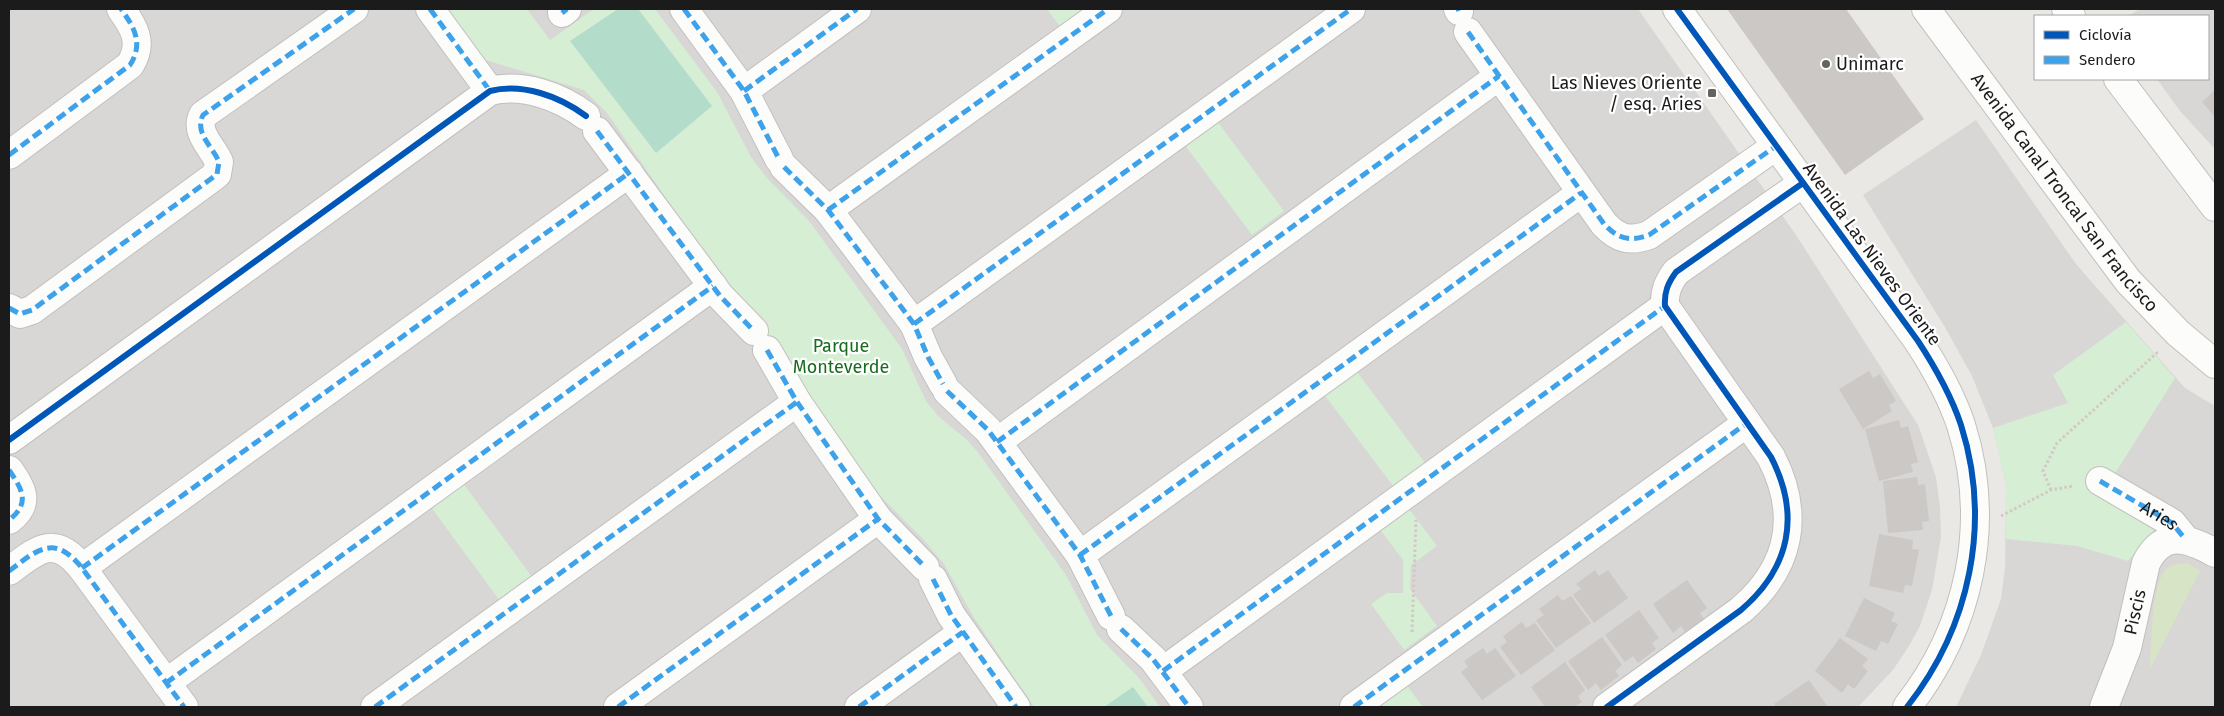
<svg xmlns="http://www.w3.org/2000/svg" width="2224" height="716" viewBox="0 0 2224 716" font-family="'Fira Sans',sans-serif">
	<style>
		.residential { fill: #d9d7d5 }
		.grass { fill: #d7e4c6 }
		.park { fill: #d5eed4 }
		.pitch { fill: #b4dccb }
		.building { fill: #cbc8c5 }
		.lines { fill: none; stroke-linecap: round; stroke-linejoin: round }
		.minor-casing { stroke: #c1c0be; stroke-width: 30 }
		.path { stroke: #d3c8c6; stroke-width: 3; stroke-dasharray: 2.5 2.5; stroke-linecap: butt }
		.minor { stroke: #fcfcfb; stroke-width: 28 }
		.quiet { stroke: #3da2ea; stroke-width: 5; stroke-dasharray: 10 5; stroke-linecap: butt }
		.cycleway-casing { stroke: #fff; stroke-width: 9 }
		.cycleway { stroke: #0057b8; stroke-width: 6 }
		.poi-dot { fill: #636361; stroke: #fff; stroke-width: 2 }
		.labels { text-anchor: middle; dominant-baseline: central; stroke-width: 4.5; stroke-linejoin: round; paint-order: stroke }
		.poi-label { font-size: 18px; fill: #1b1b1b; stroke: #fff; text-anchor: start }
		.street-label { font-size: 18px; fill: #1b1b1b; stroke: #fff }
		.park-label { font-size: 18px; fill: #176c1e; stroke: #fff }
	</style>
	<rect width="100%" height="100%" fill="#eae8e4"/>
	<g class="residential">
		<polygon points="9,9 1638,9 1796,235 1918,425 1936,477 1940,507 1941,537 1932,590 1920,626 1909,646 1893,670 1858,707 9,707"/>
		<polygon points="2140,9 2215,9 2215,149 2180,111 2157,79 2208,79 2208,16 2128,16"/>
		<polygon points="1976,120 2076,264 2185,388 2215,406 2215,707 1956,707 1981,655 2001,599 2005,567 2006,485 1993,428 1972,376 1946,329 1863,195"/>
	</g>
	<path class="grass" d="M2188,563L2200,571L2150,669C2152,648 2150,578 2169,567C2173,564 2183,564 2188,563Z"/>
	<g class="park">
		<polygon points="442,9 527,9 550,40 594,9 655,9 717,92 751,157 766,177 809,221 902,349 926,401 939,417 966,439 977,451 1066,575 1097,635 1139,678 1160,707 1034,707 973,616 944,564 923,539 877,493 797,387 607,113 584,90 479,58"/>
		<polygon points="1047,9 1086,9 1061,28"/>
		<polygon points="1214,117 1284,211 1252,235 1182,141"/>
		<polygon points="2126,322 2175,378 2111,480 2167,514 2128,561 2077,546 2006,539 2006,485 1993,428 2068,403 2053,375"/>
		<polygon points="1355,369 1425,463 1393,486 1323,393"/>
		<polygon points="463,483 532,577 500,601 431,507"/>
		<polygon points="1409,509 1437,546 1411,565 1410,589 1437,626 1404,650 1371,604 1387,593 1403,593 1403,560 1381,531"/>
		<polygon points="1402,679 1423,707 1370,707"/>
	</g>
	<g class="pitch">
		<polygon points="618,9 638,9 712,106 656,153 570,41"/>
		<polygon points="1133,687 1148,707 1104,707"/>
	</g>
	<g class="building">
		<polygon points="1727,9 1846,9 1924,119 1845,175"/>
		<polygon points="2215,90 2215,117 2202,102"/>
		<polygon points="1869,371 1873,378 1880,374 1896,401 1889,405 1892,411 1863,429 1839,389"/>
		<polygon points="1899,420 1901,428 1908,426 1918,462 1911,464 1913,472 1879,481 1865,429"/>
		<polygon points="1917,477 1918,485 1925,484 1929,521 1922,522 1923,530 1888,533 1883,481"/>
		<polygon points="1879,534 1913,540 1912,549 1919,550 1912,586 1905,585 1903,593 1869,586"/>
		<polygon points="1595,570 1599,576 1608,570 1628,598 1594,623 1573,595 1581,589 1576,584"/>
		<polygon points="1687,580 1707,608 1700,613 1704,619 1686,633 1681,626 1673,633 1653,604"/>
		<polygon points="1558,595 1562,601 1571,596 1591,623 1556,648 1536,620 1544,615 1539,609"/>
		<polygon points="1864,598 1895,613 1891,621 1898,624 1888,644 1881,641 1876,651 1845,636"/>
		<polygon points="1639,610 1659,638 1652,643 1656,649 1638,663 1633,656 1625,662 1605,635"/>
		<polygon points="1522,622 1526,628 1535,623 1555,650 1521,675 1500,647 1507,642 1503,636"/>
		<polygon points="1602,637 1622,665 1615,671 1619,676 1601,690 1596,683 1588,690 1568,661"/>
		<polygon points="1840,638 1868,659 1862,666 1868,671 1854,689 1848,684 1842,693 1815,671"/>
		<polygon points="1483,648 1487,654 1495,648 1516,676 1482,700 1461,672 1468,667 1464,661"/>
		<polygon points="1565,662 1585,690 1578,696 1582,702 1574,707 1545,707 1531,687"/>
		<polygon points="1809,680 1828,707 1776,707 1774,704"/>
	</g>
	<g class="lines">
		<g class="minor-casing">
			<g id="minor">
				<polyline points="430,9 490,91"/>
				<polyline points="684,9 744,91 779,159"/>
				<polyline points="1458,9 1459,11"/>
				<path d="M1677,9L1918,341C1935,367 1951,395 1961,425C1992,523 1970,627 1907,707"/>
				<path id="s1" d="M1926,9L2128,281L2178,333L2215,364"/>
				<polyline points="2066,9 2071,16"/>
				<polyline points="562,13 567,9"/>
				<path d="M1468,32L1604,224C1618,239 1630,242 1649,235L1776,146"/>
				<polyline points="2118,79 2215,207"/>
				<polyline points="744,91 857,9"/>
				<polyline points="597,131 720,296 754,331"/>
				<path d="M9,155L130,65C144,43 134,27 121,9"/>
				<polyline points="784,167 828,210 914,324 928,357 943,384"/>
				<polyline points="828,210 1108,9"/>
				<path d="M9,308L20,314L32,310L212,178L217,174L219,162C213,147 194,133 203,115L354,9"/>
				<polyline points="914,324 1351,9"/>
				<polyline points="767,350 797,402 878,519 925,567"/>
				<polyline points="947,391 988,430 1080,555 1111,616"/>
				<path d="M9,440L490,91C523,83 559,96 586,116"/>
				<polyline points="997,442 1499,76"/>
				<path d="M9,470C22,489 31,503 9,520"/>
				<polyline points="2100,481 2172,523 2185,539"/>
				<polyline points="1080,555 1581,193"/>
				<polyline points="82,568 629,173"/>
				<path d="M9,571C37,550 54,533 82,568L184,707"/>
				<polyline points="933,579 951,615 1016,707"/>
				<polyline points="1121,629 1153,659 1189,707"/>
				<polyline points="1163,671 1665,306"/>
				<polyline points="166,683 713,286"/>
				<polyline points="375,707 797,402"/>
				<polyline points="618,707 878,519"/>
				<polyline points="859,707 963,632"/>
				<polyline points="1354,707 1747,423"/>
				<path d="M1607,707L1741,610C1790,568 1801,515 1771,457L1665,306C1664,292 1668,283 1676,272L1803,183"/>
				<path id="s2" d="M2104,707L2127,648L2146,563C2163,529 2188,538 2215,553"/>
			</g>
		</g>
		<g class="path">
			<polyline points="2051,490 2043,471 2057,443 2159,351"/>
			<polyline points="2001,516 2051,490 2073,486"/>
			<polyline points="1412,632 1416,520"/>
		</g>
		<use href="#minor" class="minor"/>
		<g class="quiet">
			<polyline points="430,9 490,91"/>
			<polyline points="684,9 744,91 779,159"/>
			<polyline points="1458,9 1459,11"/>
			<polyline points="562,13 567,9"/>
			<path d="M1468,32L1604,224C1618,239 1630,242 1649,235L1776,146"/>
			<polyline points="744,91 857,9"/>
			<polyline points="597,131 720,296 754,331"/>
			<path d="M9,155L130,65C144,43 134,27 121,9"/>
			<polyline points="784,167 828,210 914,324 928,357 943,384"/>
			<polyline points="828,210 1108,9"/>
			<path d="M9,308L20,314L32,310L212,178L217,174L219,162C213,147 194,133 203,115L354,9"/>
			<polyline points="914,324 1351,9"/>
			<polyline points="767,350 797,402 878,519 925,567"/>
			<polyline points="947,391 988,430 1080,555 1111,616"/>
			<polyline points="997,442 1499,76"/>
			<path d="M9,470C22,489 31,503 9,520"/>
			<path id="s3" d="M2100,481L2172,523L2185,539"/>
			<polyline points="1080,555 1581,193"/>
			<polyline points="82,568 629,173"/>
			<path d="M9,571C37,550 54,533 82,568L184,707"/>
			<polyline points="933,579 951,615 1016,707"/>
			<polyline points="1121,629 1153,659 1189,707"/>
			<polyline points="1163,671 1665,306"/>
			<polyline points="166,683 713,286"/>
			<polyline points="375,707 797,402"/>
			<polyline points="618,707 878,519"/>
			<polyline points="859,707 963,632"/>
			<polyline points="1354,707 1747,423"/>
		</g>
		<g class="cycleway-casing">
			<g id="cycleway">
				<path d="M1677,9L1918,341C1935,367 1951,395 1961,425C1992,523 1970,627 1907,707"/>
				<path d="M9,440L490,91C523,83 559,96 586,116"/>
				<path d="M1607,707L1741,610C1790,568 1801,515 1771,457L1665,306C1664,292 1668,283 1676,272L1803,183"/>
			</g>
		</g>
		<use href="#cycleway" class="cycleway"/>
	</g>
	<g class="poi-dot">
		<circle cx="1826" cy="64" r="5"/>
		<rect x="1707" y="88" width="10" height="10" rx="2.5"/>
	</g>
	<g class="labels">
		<g class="poi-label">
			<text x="1836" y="64">Unimarc</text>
			<text x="1702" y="83" text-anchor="end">Las Nieves Oriente<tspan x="1702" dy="21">/ esq. Aries</tspan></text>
		</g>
		<g class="street-label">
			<text stroke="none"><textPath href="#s1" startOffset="230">Avenida Canal Troncal San Francisco</textPath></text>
			<text transform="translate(1872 254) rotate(54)">Avenida Las Nieves Oriente</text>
			<text stroke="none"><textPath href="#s3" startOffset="69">Aries</textPath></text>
			<text stroke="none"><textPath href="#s2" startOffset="100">Piscis</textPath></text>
		</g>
		<g class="park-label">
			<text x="841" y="346">Parque<tspan x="841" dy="21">Monteverde</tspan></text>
		</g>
	</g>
	<rect width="2224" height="716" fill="none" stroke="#1b1b1b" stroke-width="20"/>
	<rect x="2034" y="15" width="175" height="65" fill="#ffffff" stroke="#a4a4a4"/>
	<rect x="2044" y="31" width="25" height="8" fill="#0057b8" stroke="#a4a4a4"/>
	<text x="2079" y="40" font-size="15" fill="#1b1b1b">Ciclovía</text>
	<rect x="2044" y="56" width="25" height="8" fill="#3da2ea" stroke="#a4a4a4"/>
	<text x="2079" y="65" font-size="15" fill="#1b1b1b">Sendero</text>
</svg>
